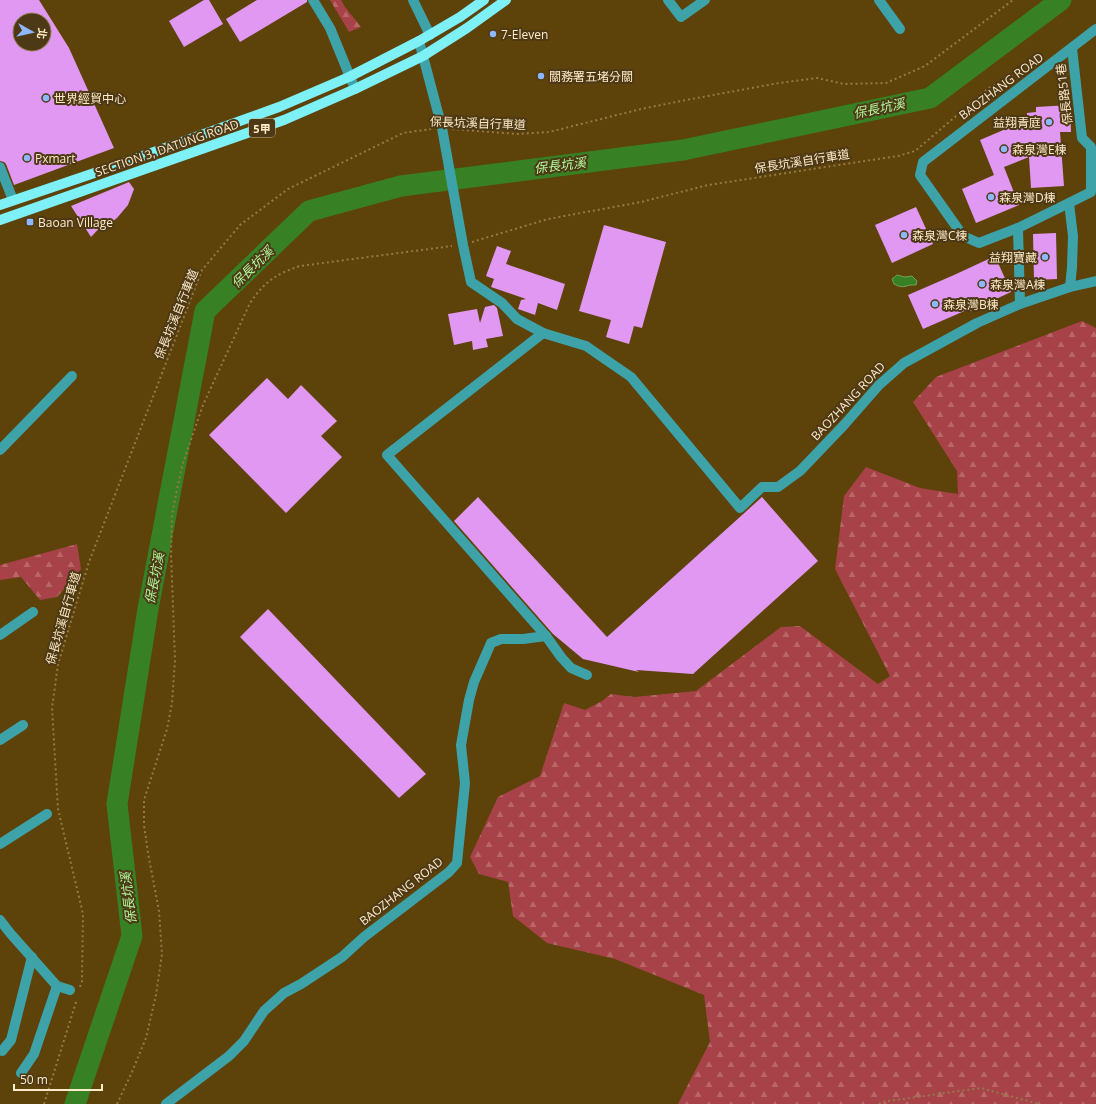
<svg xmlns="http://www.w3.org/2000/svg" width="1096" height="1104" viewBox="0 0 1096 1104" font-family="'Open Sans','Noto Sans TC',sans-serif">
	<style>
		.forest { fill: url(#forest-firs) }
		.water { fill: #388024; stroke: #74a056 }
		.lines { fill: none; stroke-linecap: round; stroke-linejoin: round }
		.river { stroke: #388024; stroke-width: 21 }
		.building { fill: #e198f2; fill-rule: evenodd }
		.path { stroke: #937a49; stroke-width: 2; stroke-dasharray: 2 3; stroke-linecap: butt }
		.minor { stroke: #3da3a8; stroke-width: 10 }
		.major { stroke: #7ef1f7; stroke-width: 10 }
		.poi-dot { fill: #8eb8fd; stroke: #4d3915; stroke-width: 1.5 }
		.labels { text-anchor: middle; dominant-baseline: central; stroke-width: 4; stroke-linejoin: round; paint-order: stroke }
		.shield { fill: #4d3915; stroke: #cab593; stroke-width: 1 }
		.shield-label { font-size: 11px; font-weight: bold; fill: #ffeac9 }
		.poi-label { font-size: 12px; fill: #ffeac9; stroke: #4d3915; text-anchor: start }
		.street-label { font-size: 12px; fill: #ffeac9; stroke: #4d3915 }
		.water-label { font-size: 13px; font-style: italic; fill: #b1fb9f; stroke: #4d3915 }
	</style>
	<defs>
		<pattern id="forest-firs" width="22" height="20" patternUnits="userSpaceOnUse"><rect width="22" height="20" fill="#a64248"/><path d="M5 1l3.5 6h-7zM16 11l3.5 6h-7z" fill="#b86769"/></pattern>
	</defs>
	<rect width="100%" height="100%" fill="#5d4209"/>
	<g class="forest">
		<polygon points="330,0 341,0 345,7 361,27 349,32"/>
		<polygon points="1082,321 1096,328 1096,1104 678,1104 710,1042 704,995 615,959 547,943 513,916 508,882 479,874 470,857 498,797 540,776 564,703 585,710 602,701 611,694 634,697 696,691 781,627 800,626 878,684 890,676 835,569 844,496 866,467 920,488 958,494 957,471 913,402 936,377"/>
		<polygon points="77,544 81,569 57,597 40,600 21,577 0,580 0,565"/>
	</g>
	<path class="water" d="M897,275L905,277L912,276L917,281L916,285C906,284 904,290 894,284L892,279Z"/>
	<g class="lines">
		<polyline class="river" points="75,1104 132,936 117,804 148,609 205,311 309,211 401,186 683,150 930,98 1061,0"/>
	</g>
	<g class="building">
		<path d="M0,0H39L69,48L114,148L14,185L6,164L4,162L0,161ZM20,20H44V44H20Z"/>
		<polygon points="204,0 209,0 223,24 184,47 169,21"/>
		<polygon points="257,0 307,0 307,2 240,42 226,19"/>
		<polygon points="1070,105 1071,132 1060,132 1064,186 1031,188 1029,157 1004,167 1019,205 976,223 962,189 994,175 980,140 1027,120 1027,113 1036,112 1036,107"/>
		<polygon points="129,182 134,189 128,205 117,218 108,225 106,221 91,237 71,206"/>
		<polygon points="916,207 933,244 892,263 875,225"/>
		<polygon points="604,225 666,242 642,328 634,326 629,344 606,337 611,320 579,311"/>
		<polygon points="1056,233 1057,279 1034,280 1033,234"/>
		<polygon points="497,246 511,251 506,264 565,284 557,310 538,303 535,315 518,309 521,300 526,299 491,287 494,279 486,276"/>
		<polygon points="995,256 1011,292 970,311 969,309 923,329 908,295 954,275"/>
		<polygon points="494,305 497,308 503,336 486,339 488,347 473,350 472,341 454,345 448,314 477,309 480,323 485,307"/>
		<polygon points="267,378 288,399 301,385 337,421 321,436 342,457 286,513 209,435"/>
		<polygon points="478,497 607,637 762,497 818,561 693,674 636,670 639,672 583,659 553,634 454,521"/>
		<polygon points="268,609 426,774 399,798 240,637"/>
	</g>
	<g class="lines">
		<g class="path">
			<polyline points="452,129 517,134 549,132 641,109 686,100 779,83 817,78 844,84 886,83 925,66 1013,0"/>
			<polyline points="472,242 548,219 641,202 708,185 898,156 915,151 989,88 1019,73"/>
			<polyline points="80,987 82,981 83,914 58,809 52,708 58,664 89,562 202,270 240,225 288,189 403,133 431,129"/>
			<polyline points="44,1104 77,999"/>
			<path d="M117,1104L132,1072L146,1038L156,995L162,954L159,911L148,853L144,825V800L167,729L172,703L175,660L171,554L172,515L177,489L183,463L203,405L250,303C265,281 276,274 300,266L452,246"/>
			<polyline points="879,1104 881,1102 981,1088 1039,1104"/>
		</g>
		<g class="minor">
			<polyline points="313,0 330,28 355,89"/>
			<polyline points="413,0 430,35"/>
			<polyline points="668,0 681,17 705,0"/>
			<polyline points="879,0 900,29"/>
			<polyline points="419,41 442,128 463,245 471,282 502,303 517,319 543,333 586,346 631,377 740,508 762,487 778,487 800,471 844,425 879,385 904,363 977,323 1020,304 1070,287 1096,281"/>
			<polyline points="0,167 13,200"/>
			<polyline points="1018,228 1069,203"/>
			<polyline points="1070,287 1072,267 1073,236 1069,203 1091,192 1091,147 1082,138 1072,48"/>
			<polyline points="1020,304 1018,228 979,243 963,236 920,175 923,162 1096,29"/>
			<polyline points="543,333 387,455 546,636 561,657 571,668 587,675"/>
			<polyline points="0,450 72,376"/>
			<polyline points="0,635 33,612"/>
			<polyline points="0,740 23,725"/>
			<polyline points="0,844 47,814"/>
			<polyline points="0,920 10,933 57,986 70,990"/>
			<polyline points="2,1051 11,1040 32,957"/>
			<polyline points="21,1073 34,1054 57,986"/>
			<polyline points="166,1104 229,1056 244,1041 264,1011 284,993 301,984 342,957 364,937 449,872 457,863 465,783 461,745 469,700 474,682 491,643 501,639 523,639 546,636"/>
		</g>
		<g class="major">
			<polyline points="0,205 115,166 279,107 349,77 419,41 460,17 484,0"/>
			<polyline points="0,220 284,120 355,89 423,56 467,28 506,0"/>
		</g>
	</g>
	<g class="poi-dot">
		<circle cx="493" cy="34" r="4"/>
		<circle cx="541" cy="76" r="4"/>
		<circle cx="46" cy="98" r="4"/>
		<circle cx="1049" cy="122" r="4"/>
		<circle cx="1004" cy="149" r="4"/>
		<circle cx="27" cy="158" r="4"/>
		<circle cx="991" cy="197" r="4"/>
		<rect x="26" y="218" width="8" height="8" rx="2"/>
		<circle cx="904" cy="235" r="4"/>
		<circle cx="1045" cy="257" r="4"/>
		<circle cx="982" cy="284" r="4"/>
		<circle cx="935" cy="304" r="4"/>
	</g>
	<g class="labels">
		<rect class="shield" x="249" y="119" width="26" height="18" rx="3"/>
		<g class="shield-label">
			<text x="262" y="128">5甲</text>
		</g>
		<g class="poi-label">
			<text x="501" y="34">7-Eleven</text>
			<text x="549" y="76">關務署五堵分關</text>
			<text x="54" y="98">世界經貿中心</text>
			<text x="1041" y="122" text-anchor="end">益翔青庭</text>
			<text x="1012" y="149">森泉灣E棟</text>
			<text x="35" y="158">Pxmart</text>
			<text x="999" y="197">森泉灣D棟</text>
			<text x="38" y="222">Baoan Village</text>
			<text x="912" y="235">森泉灣C棟</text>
			<text x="1037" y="257" text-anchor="end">益翔寶藏</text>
			<text x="990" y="284">森泉灣A棟</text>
			<text x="943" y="304">森泉灣B棟</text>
		</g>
		<g class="street-label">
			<text transform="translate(1001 86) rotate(-37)">BAOZHANG ROAD</text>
			<text transform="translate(1064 94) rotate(-97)">保長路51巷</text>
			<text transform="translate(478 123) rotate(2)">保長坑溪自行車道</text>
			<text transform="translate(167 148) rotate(-19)">SECTION 3, DATUNG ROAD</text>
			<text transform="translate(802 161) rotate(-9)">保長坑溪自行車道</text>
			<text transform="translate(176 314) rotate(-68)">保長坑溪自行車道</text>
			<text transform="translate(848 401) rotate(-47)">BAOZHANG ROAD</text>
			<text transform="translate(63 618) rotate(-74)">保長坑溪自行車道</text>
			<text transform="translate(401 891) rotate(-38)">BAOZHANG ROAD</text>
		</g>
		<g class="water-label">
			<text transform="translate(879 108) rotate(-12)">保長坑溪</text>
			<text transform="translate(560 165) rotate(-7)">保長坑溪</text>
			<text transform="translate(252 267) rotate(-44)">保長坑溪</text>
			<text transform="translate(154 578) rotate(-79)">保長坑溪</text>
			<text transform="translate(128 898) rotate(-97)">保長坑溪</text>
		</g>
	</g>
	<g transform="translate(32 32) rotate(98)"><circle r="19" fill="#4d3915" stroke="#94805d"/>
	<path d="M0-3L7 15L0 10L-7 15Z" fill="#8eb8fd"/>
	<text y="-6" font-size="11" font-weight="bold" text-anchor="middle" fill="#ffeac9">北</text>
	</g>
	<path d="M14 1084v6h88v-6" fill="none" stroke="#ffeac9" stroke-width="2"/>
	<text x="20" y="1084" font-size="12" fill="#ffeac9" stroke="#4d3915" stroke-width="3" paint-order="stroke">50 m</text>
</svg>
